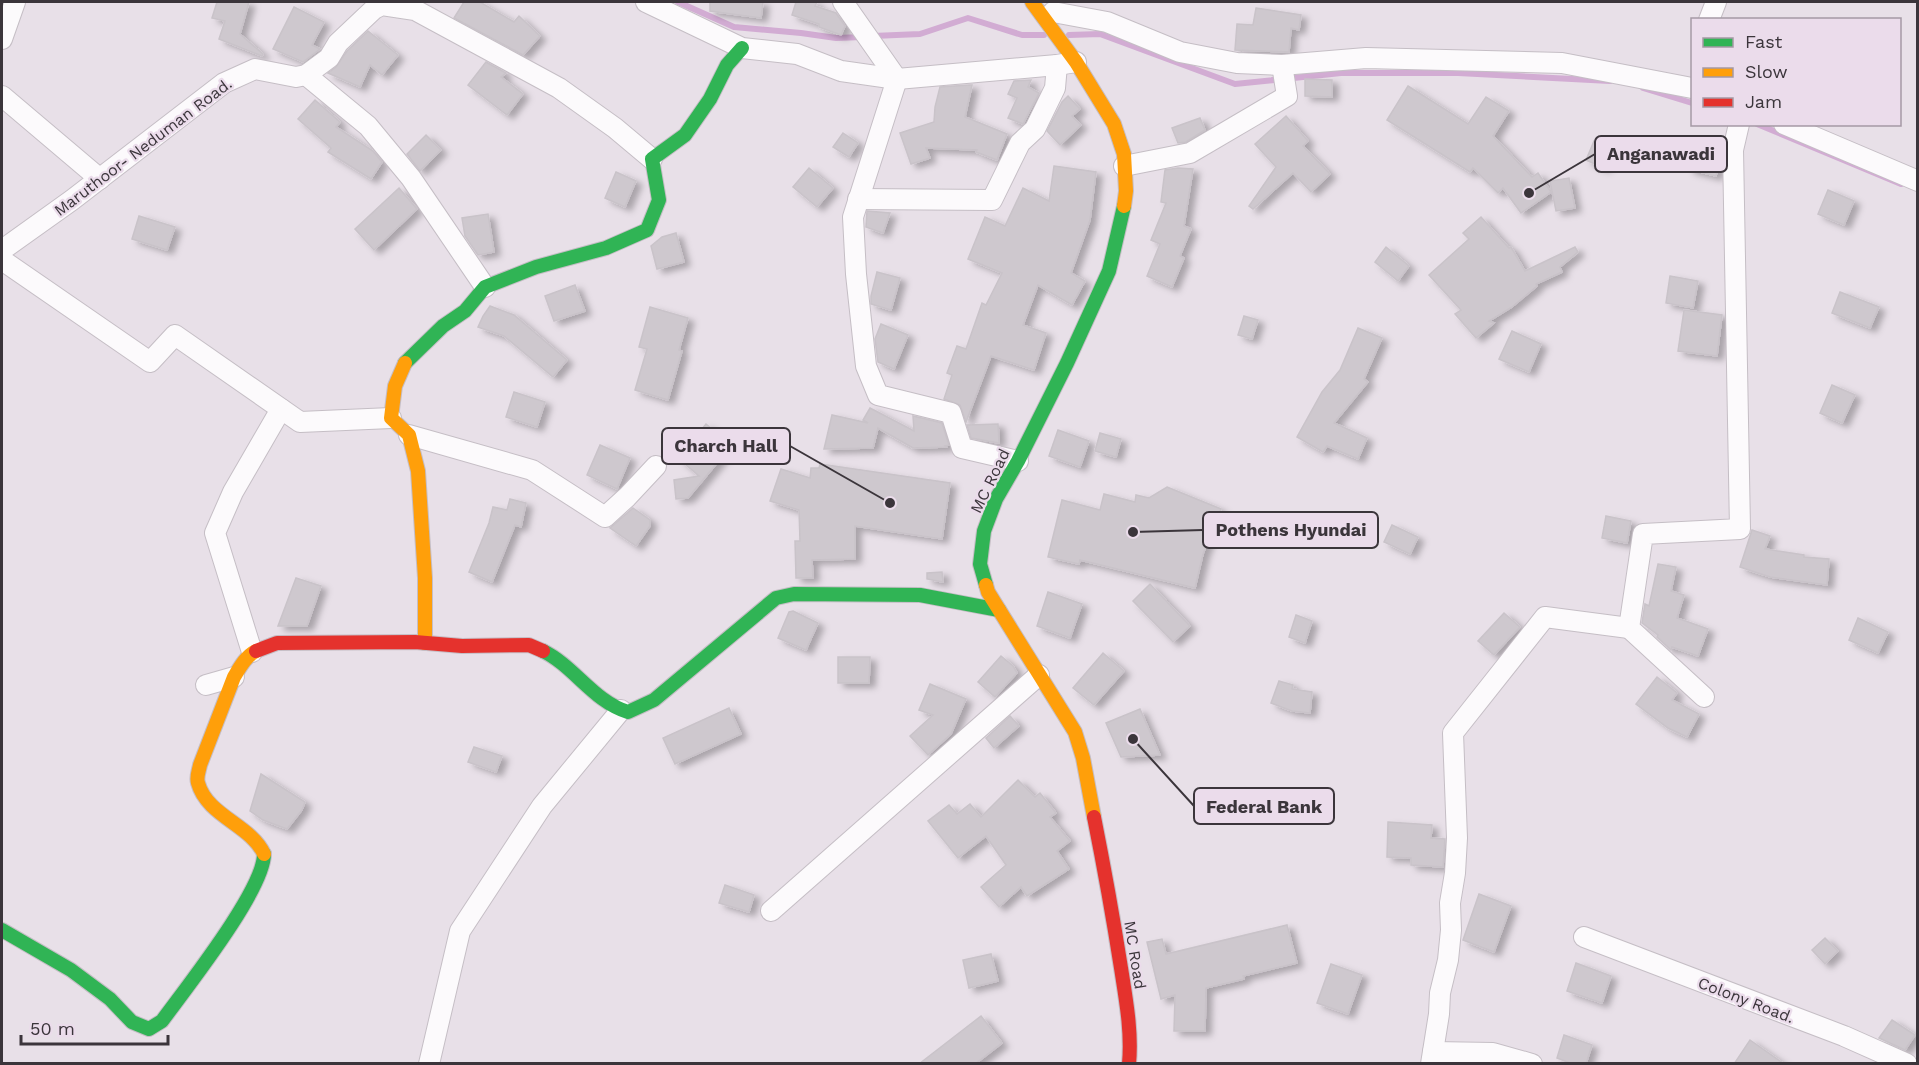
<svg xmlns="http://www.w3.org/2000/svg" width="1919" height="1065" viewBox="0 0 1919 1065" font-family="'Work Sans',sans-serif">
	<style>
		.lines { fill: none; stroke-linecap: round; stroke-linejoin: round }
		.stream { stroke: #d2acd3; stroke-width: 6 }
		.building { fill: #cec8ce; stroke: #c9c3c9; stroke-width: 1.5; filter: url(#shadow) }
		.street-casing { stroke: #c5bec5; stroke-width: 22 }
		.fast-casing { stroke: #c5bec5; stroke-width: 16 }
		.slow-casing { stroke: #c5bec5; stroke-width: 16 }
		.jam-casing { stroke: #c5bec5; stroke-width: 16 }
		.street { stroke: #fcfafc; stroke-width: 20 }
		.fast { stroke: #30b455; stroke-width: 14 }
		.slow { stroke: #ff9f0a; stroke-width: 14 }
		.jam { stroke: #e5322d; stroke-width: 14 }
		.labels { text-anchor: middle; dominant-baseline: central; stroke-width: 4.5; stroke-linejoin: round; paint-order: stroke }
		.street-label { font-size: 16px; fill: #3b353b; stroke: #ebdceb }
		.leader { fill: none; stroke: #3b353b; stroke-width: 2 }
		.callout-dot { fill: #3b353b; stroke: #ebdceb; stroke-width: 2 }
		.callout { fill: #ebdceb; stroke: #3b353b; stroke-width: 2 }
		.callout-label { font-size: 18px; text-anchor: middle; font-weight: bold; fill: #3b353b }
	</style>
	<defs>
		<filter id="shadow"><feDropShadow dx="6" dy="4" stdDeviation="3" flood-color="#0004"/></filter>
	</defs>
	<rect width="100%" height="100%" fill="#e8e0e8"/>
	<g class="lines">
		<g class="stream">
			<polyline points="678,2 734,27 801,33 836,38 863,37"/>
			<polyline points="1069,35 1100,34 1235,84 1341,73 1458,73 1610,81"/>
			<polyline points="873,36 920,34 968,18 1022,35 1044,35"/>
			<polyline points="1643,88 1692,103"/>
			<polyline points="1757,124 1901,184"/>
		</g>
	</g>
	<g class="building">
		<polygon points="217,2 249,2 240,34 263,54 262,56 219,39 225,21 212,18"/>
		<polygon points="464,2 480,2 514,22 519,16 540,36 523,55 454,18"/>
		<polygon points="710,2 763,2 761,18 710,11"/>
		<polygon points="796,2 817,2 815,6 836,13 845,26 841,35 819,27 819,24 792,15"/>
		<polygon points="294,7 324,22 312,45 320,49 303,62 273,49"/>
		<polygon points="1256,8 1301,15 1299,30 1291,28 1289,52 1235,50 1237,24 1253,25"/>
		<polygon points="368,31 398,55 382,75 370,65 360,87 328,73 336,67 347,51"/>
		<polygon points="486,62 506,73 501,77 523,94 507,115 468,85"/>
		<polygon points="1305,79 1332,80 1332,97 1305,96"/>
		<polygon points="1031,80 1028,87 1039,93 1023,124 1008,118 1017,98 1008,94 1014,81"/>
		<polygon points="970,85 972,85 965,117 1007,134 997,160 976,152 977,150 926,148 930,158 911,164 900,133 934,122 935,107 940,87"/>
		<polygon points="1408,86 1468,124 1486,97 1509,111 1493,136 1532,177 1538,173 1551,192 1521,213 1503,188 1498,193 1473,168 1470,172 1387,120"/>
		<polygon points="1068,96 1080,109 1072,116 1081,125 1060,145 1047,131 1062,102"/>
		<polygon points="315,100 340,122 336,127 373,151 382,162 371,179 328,152 331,148 298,119"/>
		<polygon points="1286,116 1308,141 1303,146 1330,174 1311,192 1293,173 1253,209 1249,206 1276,167 1255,144"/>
		<polygon points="1200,118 1205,130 1186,142 1178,143 1172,128"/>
		<polygon points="843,133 858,143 849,157 833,147"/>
		<polygon points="426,135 441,150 420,171 407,154"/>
		<polygon points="1594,141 1612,149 1604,168 1586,160"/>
		<polygon points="1695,142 1721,148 1721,157 1716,176 1688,169"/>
		<polygon points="1054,166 1096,172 1090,220 1071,273 1085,281 1072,305 1038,285 1023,325 1046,333 1034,370 991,356 966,422 960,405 944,399 952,375 947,373 957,346 966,349 982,303 986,305 1002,273 968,259 985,217 1005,226 1023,188 1049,201"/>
		<polygon points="809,168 833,188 817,207 793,187"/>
		<polygon points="1178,168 1193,169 1184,226 1191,229 1180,256 1184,258 1172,287 1147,276 1160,244 1151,240 1166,203 1161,202 1165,170"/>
		<polygon points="616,172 636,181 625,207 605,198"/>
		<polygon points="1569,178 1575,208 1556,211 1550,181"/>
		<polygon points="399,188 417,209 374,250 355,229"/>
		<polygon points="1828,190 1854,201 1844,225 1818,214"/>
		<polygon points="867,211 890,213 883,233 866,227"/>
		<polygon points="488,214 494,252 478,255 465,236 462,218"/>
		<polygon points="139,216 175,227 167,250 132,239"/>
		<polygon points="1481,217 1509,248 1511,247 1525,271 1575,247 1578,252 1560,267 1562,272 1536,284 1537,286 1512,307 1489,321 1494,323 1476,338 1455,314 1461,310 1429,275 1469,239 1463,233"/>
		<polygon points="676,233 684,262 657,269 651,246 662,237"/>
		<polygon points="1386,247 1409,266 1398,281 1375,262"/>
		<polygon points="877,272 900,278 891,310 871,304 871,296"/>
		<polygon points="1670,276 1698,281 1693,308 1666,303"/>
		<polygon points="575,285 585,311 554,321 545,296"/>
		<polygon points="1840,292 1879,307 1870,328 1832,313"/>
		<polygon points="490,306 514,315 567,360 553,377 504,336 478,327 483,316"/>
		<polygon points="650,307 688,318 679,350 682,351 668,400 635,390 647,349 639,347"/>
		<polygon points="1684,310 1722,315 1717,356 1678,351"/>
		<polygon points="1244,316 1258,320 1252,339 1238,335"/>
		<polygon points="881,324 908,335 894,369 878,362 875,339"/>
		<polygon points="1358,328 1382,338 1364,379 1368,382 1334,423 1367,438 1358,459 1327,446 1323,452 1297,437 1322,392 1340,370"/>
		<polygon points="1512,331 1541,344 1529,372 1499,359"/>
		<polygon points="1832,385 1855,395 1842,423 1820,413"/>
		<polygon points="514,392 545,402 537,427 506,417"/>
		<polygon points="870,408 914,431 913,416 942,423 949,445 945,446 946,447 913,448 878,428 873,448 824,449 832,415 868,423 863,420"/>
		<polygon points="706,424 732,445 688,498 676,499 674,480 699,476 678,458"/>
		<polygon points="998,424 999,443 971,438 967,425"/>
		<polygon points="1058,430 1089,441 1080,467 1049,456"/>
		<polygon points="1100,433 1121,439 1116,457 1095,451"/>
		<polygon points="600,445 630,458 617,489 587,475"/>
		<polygon points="820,464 950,483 942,539 855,526 855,559 812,560 813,578 796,578 795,541 800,541 799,510 770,501 781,469 810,478 811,468 819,468"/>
		<polygon points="1167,487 1221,509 1203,554 1195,588 1080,560 1079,564 1048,557 1062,500 1100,510 1104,494 1135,502 1136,495 1149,498"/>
		<polygon points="510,499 526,503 521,527 515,525 492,582 469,572 489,523 493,507 507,510"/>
		<polygon points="633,508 650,520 650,526 636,546 610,528"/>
		<polygon points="1606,516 1631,521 1627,543 1602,538"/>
		<polygon points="1392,525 1418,537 1410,554 1384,542"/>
		<polygon points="1752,530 1770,536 1765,549 1804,555 1804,557 1829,559 1827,585 1770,577 1740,567"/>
		<polygon points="1658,564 1676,567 1671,591 1684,595 1677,618 1708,629 1698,656 1672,647 1671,650 1657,637 1658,635 1642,623 1645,604 1649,606"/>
		<polygon points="942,572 943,582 927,579 927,573"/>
		<polygon points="296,578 321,586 307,626 278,626"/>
		<polygon points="1150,584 1190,626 1173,642 1133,601"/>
		<polygon points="1048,592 1082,604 1070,638 1037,626"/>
		<polygon points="793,611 818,623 806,650 778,638 789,612"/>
		<polygon points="1504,613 1520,627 1494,655 1478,641"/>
		<polygon points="1296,615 1312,621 1305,643 1289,637"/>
		<polygon points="1858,618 1888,632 1878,653 1849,640"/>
		<polygon points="1103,653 1124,671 1094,705 1073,688"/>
		<polygon points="1001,656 1013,666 1017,673 995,697 978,682"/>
		<polygon points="838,657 870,657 869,683 838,683"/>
		<polygon points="1657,677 1677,693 1672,700 1699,714 1687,737 1668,728 1636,704"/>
		<polygon points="1279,681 1293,685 1292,689 1312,692 1310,713 1292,711 1271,703"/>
		<polygon points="930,684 966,699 951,734 928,755 910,736 933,715 919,710"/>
		<polygon points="729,708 741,734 675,764 663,738"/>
		<polygon points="1140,709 1160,755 1121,757 1106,723"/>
		<polygon points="1010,716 1019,726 994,748 986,738"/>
		<polygon points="474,747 502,756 496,772 468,762"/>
		<polygon points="261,774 305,802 302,810 287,829 263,820 250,811"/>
		<polygon points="1018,780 1035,797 1040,793 1056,813 1050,817 1070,841 1057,851 1069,869 1027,896 1021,887 999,907 981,887 1006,865 986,836 958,858 928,821 949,805 957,814 970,804 981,817"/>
		<polygon points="1388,822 1432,825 1431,838 1445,839 1443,867 1411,865 1411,858 1387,857"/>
		<polygon points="725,885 754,895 749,912 719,903"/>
		<polygon points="1479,894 1511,906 1494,952 1463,940"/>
		<polygon points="1287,925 1297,963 1243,976 1244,979 1206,988 1205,1031 1174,1031 1175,995 1161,999 1147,942 1162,939 1166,954"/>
		<polygon points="1825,938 1838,951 1825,964 1812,950"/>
		<polygon points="991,954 998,981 969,988 963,960"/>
		<polygon points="1576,963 1611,976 1602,1003 1567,991"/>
		<polygon points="1331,964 1362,975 1348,1014 1317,1003"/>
		<polygon points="981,1016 1002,1043 975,1064 919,1064"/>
		<polygon points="1892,1020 1915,1035 1905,1050 1879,1038"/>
		<polygon points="1564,1035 1592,1045 1586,1064 1573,1064 1557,1058"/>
		<polygon points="1750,1040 1784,1064 1734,1064"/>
	</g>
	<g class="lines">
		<g class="street-casing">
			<g id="street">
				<polyline points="646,2 742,48 797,54 841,71 897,79 1057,65 1076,62"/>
				<polyline points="843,2 897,79"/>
				<polyline points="1053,12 1107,22 1180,52 1237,63 1282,65 1366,58 1562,63 1692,88"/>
				<polyline points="1709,20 1716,2"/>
				<polyline points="2,39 15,2"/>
				<polyline points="306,75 368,126 411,178 485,287"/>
				<polyline points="897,79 853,217 856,274 866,366 878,395 951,413 962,448 1018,461"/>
				<polyline points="2,96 100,179"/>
				<polyline points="1784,124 1918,181"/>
				<polyline points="1124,166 1190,153 1287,96 1282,65"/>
				<polyline points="858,199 992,200 1020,143 1035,129 1055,88 1057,65"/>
				<polyline points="2,250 72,200 224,83 255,69 296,77 306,75 329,58 338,43 374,9 382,5 415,10 559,88 615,128 652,159"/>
				<polyline points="2,260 150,362 175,335 300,422 391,418"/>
				<polyline points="409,435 532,470 605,517 627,497 656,466"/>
				<polyline points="252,652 215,533 233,492 281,409"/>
				<polyline points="206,685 234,677"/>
				<polyline points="1704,697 1629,628 1643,534 1740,529 1733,150 1739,124"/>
				<polyline points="771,911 1039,675"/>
				<polyline points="1584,937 1844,1036 1907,1064"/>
				<polyline points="1433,1052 1493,1053 1532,1064"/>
				<polyline points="429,1064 460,931 542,806 621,710"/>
				<polyline points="1431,1064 1439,1014 1440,993 1448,960 1451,930 1450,903 1455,873 1457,838 1453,733 1545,617 1629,628"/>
			</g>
		</g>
		<g class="fast-casing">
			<g id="fast">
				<polyline points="405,363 443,326 465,311 485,287 536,267 606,248 647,230 659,200 652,159 685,135 710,99 727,65 742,48"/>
				<polyline points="986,585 980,564 984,531 996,499 1018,461 1067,363 1109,271 1124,206"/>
				<path d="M543,651C574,666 594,702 628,712L654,700L776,598L794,594L920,595L999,610"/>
				<path d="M2,930L71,970L110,999L132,1022L149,1029L162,1021C186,988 264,890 264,854"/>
			</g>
		</g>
		<g class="slow-casing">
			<g id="slow">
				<polyline points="1032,2 1076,62 1114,124 1124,154 1126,191 1124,206"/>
				<polyline points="405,363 395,386 391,418 409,435 418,471 425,578 425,643"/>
				<polyline points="986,585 988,592 1075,732 1083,758 1094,817"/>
				<path d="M256,651C246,656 240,667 234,677L200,765C199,771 196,777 198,783C207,816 251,825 264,854"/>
			</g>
		</g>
		<g class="jam-casing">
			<g id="jam">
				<polyline points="256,651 277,643 415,642 462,646 529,645 543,651"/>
				<path d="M1094,817C1104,867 1113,917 1121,968C1126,1000 1132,1032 1129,1064"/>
			</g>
		</g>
		<use href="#street" class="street"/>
		<use href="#fast" class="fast"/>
		<use href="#slow" class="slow"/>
		<use href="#jam" class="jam"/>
	</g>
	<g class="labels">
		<g class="street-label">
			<text transform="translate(143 147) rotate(-37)">Maruthoor- Neduman Road.</text>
			<text transform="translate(990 481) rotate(-64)">MC Road</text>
			<text transform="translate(1135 955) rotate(81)">MC Road</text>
			<text transform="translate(1746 1000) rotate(21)">Colony Road.</text>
		</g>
	</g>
	<path class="leader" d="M1529 193L1595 154M890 503L790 446M1133 532L1203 530M1133 739L1194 806"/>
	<g class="callout-dot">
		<circle cx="1529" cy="193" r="6"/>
		<circle cx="890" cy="503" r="6"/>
		<circle cx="1133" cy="532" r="6"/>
		<circle cx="1133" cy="739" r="6"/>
	</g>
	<g class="callout">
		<rect x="1595" y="136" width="132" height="36" rx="6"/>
		<rect x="662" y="428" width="128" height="36" rx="6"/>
		<rect x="1203" y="512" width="175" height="36" rx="6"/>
		<rect x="1194" y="788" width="140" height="36" rx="6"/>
	</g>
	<g class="callout-label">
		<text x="1661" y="160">Anganawadi</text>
		<text x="726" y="452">Charch Hall</text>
		<text x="1291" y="536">Pothens Hyundai</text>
		<text x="1264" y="813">Federal Bank</text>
	</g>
	<rect width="1919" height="1065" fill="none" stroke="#3b353b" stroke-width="6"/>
	<rect x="1691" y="18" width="210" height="108" fill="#ebdceb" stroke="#a599a5" stroke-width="1.5"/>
	<rect x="1703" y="38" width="30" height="9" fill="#30b455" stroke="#a599a5" stroke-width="1.5"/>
	<text x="1745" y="48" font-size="18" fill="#3b353b">Fast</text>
	<rect x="1703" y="68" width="30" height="9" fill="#ff9f0a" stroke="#a599a5" stroke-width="1.5"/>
	<text x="1745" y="78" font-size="18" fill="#3b353b">Slow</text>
	<rect x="1703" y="98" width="30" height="9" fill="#e5322d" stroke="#a599a5" stroke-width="1.5"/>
	<text x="1745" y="108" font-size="18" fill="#3b353b">Jam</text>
	<path d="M21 1035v9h147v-9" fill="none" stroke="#3b353b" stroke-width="3"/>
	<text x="30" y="1035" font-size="18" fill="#3b353b" stroke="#ebdceb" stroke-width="4.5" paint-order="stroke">50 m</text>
</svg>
